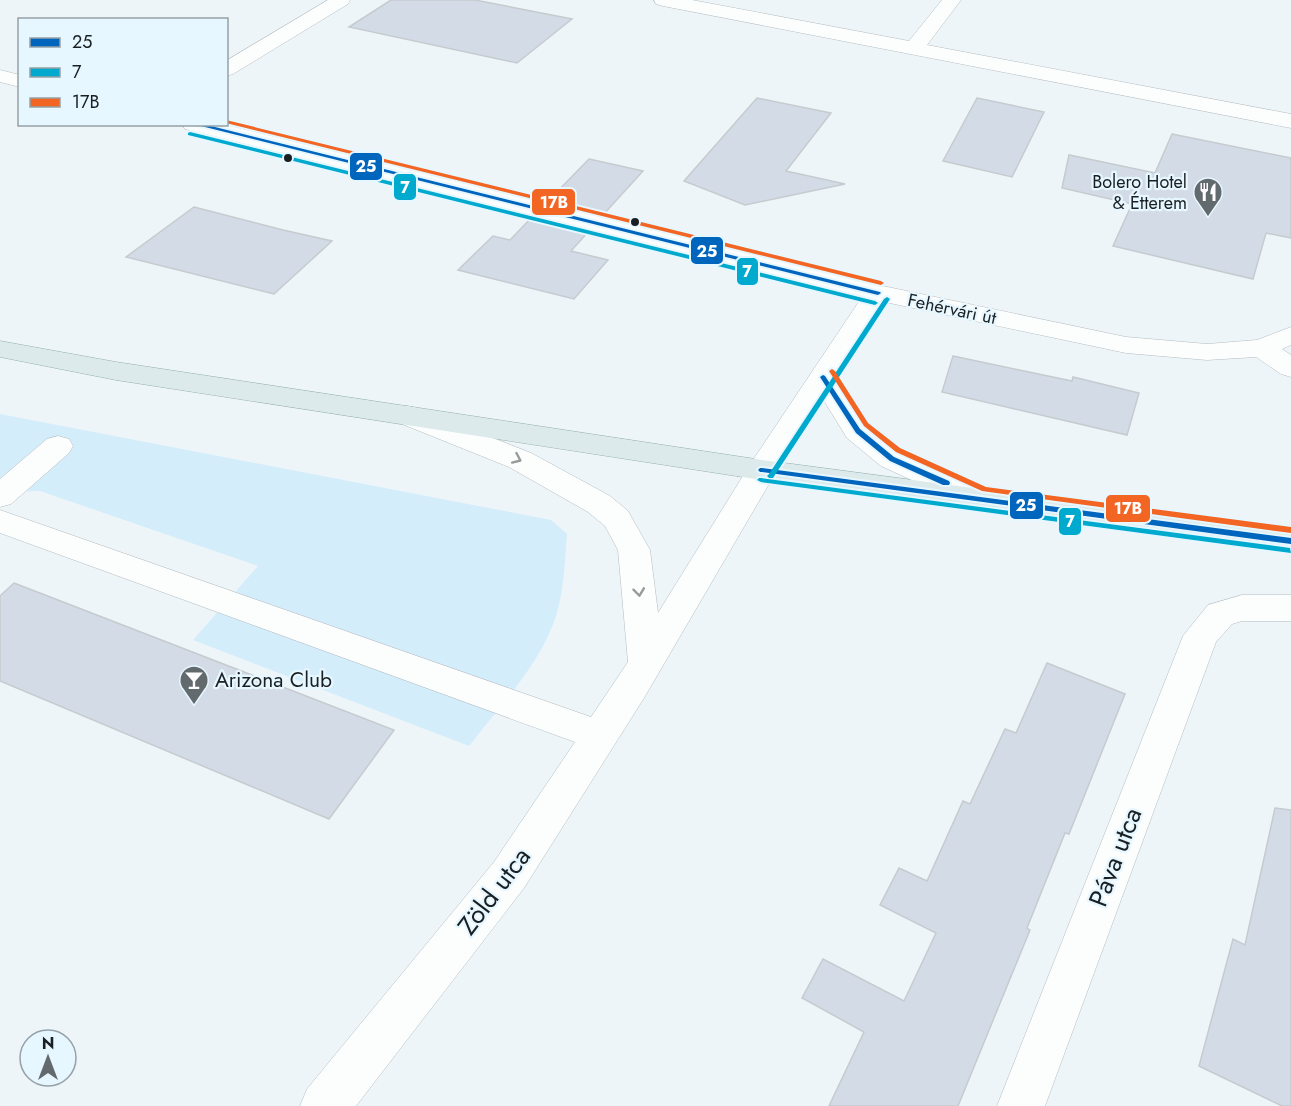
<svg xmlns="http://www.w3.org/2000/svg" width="1291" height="1106" viewBox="0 0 1291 1106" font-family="Jost,sans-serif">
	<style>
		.green { fill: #d4edfb }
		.building { fill: #d3dbe6; stroke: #c6cbcf; stroke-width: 1.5 }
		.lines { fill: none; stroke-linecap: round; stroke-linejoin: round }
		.minor-casing { stroke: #b6bcc0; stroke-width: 1 }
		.major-casing { stroke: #94aeb1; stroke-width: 1 }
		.minor { fill: #fcfefe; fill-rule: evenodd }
		.major { fill: #ddeaeb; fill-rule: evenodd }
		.bus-1-casing { stroke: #e7f7ff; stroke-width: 4 }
		.bus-2-casing { stroke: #e7f7ff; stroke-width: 4 }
		.bus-3-casing { stroke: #e7f7ff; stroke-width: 4 }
		.bus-1 { fill: #0065bd; fill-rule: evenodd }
		.bus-2 { fill: #00a9ce; fill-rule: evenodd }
		.bus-3 { fill: #f26522; fill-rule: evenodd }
		.oneway { stroke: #969a9b }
		.bus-dot { fill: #191f22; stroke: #e7f7ff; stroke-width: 2 }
		.labels { text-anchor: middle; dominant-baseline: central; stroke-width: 4.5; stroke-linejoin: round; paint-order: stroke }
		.far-poi-label { font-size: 18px; fill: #191f22; stroke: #e7f7ff; text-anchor: end }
		.far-street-label { font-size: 18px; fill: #191f22; stroke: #e7f7ff }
		.poi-label { font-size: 21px; fill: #191f22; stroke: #e7f7ff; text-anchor: start }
		.near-street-label { font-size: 26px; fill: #191f22; stroke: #e7f7ff }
		.line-badge { stroke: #e7f7ff; stroke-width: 2 }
		.badge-label { font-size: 16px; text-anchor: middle; font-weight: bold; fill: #fff }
	</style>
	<rect width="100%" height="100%" fill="#edf5f9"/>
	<path class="green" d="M0,414L551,520L567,534C565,561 564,590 556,616C540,665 500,706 469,746L193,640L258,566L40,491L0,492Z"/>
	<g class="building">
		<polygon points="391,0 475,0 572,19 517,63 349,27"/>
		<polygon points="757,98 831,113 786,171 845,184 745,205 684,181"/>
		<polygon points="977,98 1044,112 1012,177 943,161"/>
		<polygon points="1172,134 1291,158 1291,238 1266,233 1253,279 1113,246 1132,204 1062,188 1069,155 1155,173"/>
		<polygon points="589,159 643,171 603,215 547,202"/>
		<polygon points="194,207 283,230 332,241 274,294 126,257"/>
		<polygon points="532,217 589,231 571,251 608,260 574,299 458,270 493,236 510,240"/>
		<polygon points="953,356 1072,381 1073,377 1139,393 1127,435 942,392"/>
		<polygon points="14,583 394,730 329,819 0,681 0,596"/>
		<polygon points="1047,663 1125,694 1069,834 1065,833 1027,928 1030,930 958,1106 829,1106 864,1032 802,998 823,959 904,1001 936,933 880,905 899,868 927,881 963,801 970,804 1005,729 1016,733"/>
		<polygon points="1275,808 1291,810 1291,1106 1282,1106 1199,1066 1233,939 1245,945"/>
	</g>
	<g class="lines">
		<g class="minor-casing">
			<g id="minor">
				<polygon points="328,0 350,0 348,4 233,74 226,76 226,61"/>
				<polygon points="654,0 692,0 909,41 942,0 961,0 927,45 1291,114 1291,128 663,6 656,4"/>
				<polygon points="0,70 20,75 20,87 0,82"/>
				<polygon points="182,124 222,124 878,285 1126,337 1207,344 1257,340 1291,327 1291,345 1282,349 1291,355 1291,377 1281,374 1256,357 1207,360 1126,353 885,302 837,377 869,424 903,452 993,491 998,499 993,507 982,510 971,507 881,466 847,438 823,399 776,472 644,698 524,888 356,1106 300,1106 307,1089 494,862 575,742 0,533 0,510 591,717 628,662 618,550 605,526 588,512 509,467 397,422 392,415 397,408 407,406 417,408 531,453 610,496 628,511 650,550 658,613 751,463 862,297 185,129"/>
				<polygon points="58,436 69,439 73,446 69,453 11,504 0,507 0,479 47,439"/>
				<polygon points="1242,595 1291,595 1291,621 1242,621 1232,624 1216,642 1045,1106 997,1106 1183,636 1208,605"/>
			</g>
		</g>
		<g class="major-casing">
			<polygon id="major" points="0,341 116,362 762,460 1291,530 1291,552 762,480 116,380 0,357"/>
		</g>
		<use href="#minor" class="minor"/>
		<use href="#major" class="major"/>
		<g class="bus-1-casing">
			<g id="bus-1">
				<polygon points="193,124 203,124 880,292 881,293 878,295"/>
				<polygon points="823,375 825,376 860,429 894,457 949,481 950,483 949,485 943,485 890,461 856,433 820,377"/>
				<polygon points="760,468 762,468 1291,538 1291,544 762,472 760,472 758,470"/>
			</g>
		</g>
		<g class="bus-2-casing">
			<g id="bus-2">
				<polygon points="190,132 875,301 878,303 875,305 188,135 188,133"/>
				<polygon points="887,297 890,299 773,478 769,478 767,476 769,474 884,299"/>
				<polygon points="759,478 761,478 1290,548 1291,553 761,482 757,480"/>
			</g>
		</g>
		<g class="bus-3-casing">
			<g id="bus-3">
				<polygon points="226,120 881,281 884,283 881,285 226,123"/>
				<polygon points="832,369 835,371 868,423 900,448 986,487 1291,527 1291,533 982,491 896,452 864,426 829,371"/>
			</g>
		</g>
		<use href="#bus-1" class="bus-1"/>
		<use href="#bus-2" class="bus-2"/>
		<use href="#bus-3" class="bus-3"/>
	</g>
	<defs><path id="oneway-chevron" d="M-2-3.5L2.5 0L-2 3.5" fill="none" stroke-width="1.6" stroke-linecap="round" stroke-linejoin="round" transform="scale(1.5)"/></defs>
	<g class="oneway">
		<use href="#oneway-chevron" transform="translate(517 459) rotate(24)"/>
		<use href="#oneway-chevron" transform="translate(639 592) rotate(83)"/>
	</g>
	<defs>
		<g id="restaurant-pin" transform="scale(1.5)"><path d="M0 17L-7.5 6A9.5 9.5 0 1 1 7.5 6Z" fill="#636a6d" stroke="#e7f7ff"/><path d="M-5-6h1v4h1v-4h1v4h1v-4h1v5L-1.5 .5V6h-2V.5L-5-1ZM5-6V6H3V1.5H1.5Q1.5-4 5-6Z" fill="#fff"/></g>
		<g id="bar-pin" transform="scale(1.5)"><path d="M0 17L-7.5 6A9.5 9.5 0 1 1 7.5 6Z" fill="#636a6d" stroke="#e7f7ff"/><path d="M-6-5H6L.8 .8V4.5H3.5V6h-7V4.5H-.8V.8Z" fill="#fff"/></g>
	</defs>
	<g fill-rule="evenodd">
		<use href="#restaurant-pin" x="1208" y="192"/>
		<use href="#bar-pin" x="194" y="680"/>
	</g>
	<g class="bus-dot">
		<circle cx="288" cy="158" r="5"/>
		<circle cx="635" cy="222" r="5"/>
	</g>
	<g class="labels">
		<g class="far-poi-label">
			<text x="1187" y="182">Bolero Hotel<tspan x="1187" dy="21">&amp; Étterem</tspan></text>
		</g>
		<g class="far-street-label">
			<text transform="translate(952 309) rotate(12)">Fehérvári út</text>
		</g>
		<g class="poi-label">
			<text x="215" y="680">Arizona Club</text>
		</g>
		<g class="near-street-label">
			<text transform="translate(1115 857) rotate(-69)">Páva utca</text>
			<text transform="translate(494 891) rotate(-53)">Zöld utca</text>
		</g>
	</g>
	<g class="line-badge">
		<rect x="349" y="152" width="34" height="29" rx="6" fill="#0065bd"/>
		<rect x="393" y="173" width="24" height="28" rx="6" fill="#00a9ce"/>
		<rect x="531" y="188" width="45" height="28" rx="6" fill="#f26522"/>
		<rect x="690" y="236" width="34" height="29" rx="6" fill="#0065bd"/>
		<rect x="736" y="257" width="23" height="29" rx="6" fill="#00a9ce"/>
		<rect x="1009" y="491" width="35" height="29" rx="6" fill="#0065bd"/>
		<rect x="1105" y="494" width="46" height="29" rx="6" fill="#f26522"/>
		<rect x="1058" y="507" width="24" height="29" rx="6" fill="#00a9ce"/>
	</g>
	<g class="badge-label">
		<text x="366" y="172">25</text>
		<text x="405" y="193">7</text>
		<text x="554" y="208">17B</text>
		<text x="707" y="257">25</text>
		<text x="747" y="277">7</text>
		<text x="1026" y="511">25</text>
		<text x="1128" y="514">17B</text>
		<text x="1070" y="527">7</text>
	</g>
	<rect x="18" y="18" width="210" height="108" fill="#e7f7ff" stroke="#95a1a7" stroke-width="1.5"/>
	<rect x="30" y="38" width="30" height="9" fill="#0065bd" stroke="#95a1a7" stroke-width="1.5"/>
	<text x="72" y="48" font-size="18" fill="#191f22">25</text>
	<rect x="30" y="68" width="30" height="9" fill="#00a9ce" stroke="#95a1a7" stroke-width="1.5"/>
	<text x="72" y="78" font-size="18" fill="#191f22">7</text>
	<rect x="30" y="98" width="30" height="9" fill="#f26522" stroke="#95a1a7" stroke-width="1.5"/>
	<text x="72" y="108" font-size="18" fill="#191f22">17B</text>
	<g transform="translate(48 1058)"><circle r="28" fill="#e7f7ff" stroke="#95a1a7" stroke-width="1.5"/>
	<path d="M0-4.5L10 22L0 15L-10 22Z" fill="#636a6d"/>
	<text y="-9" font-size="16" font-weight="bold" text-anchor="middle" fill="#191f22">N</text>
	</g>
</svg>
